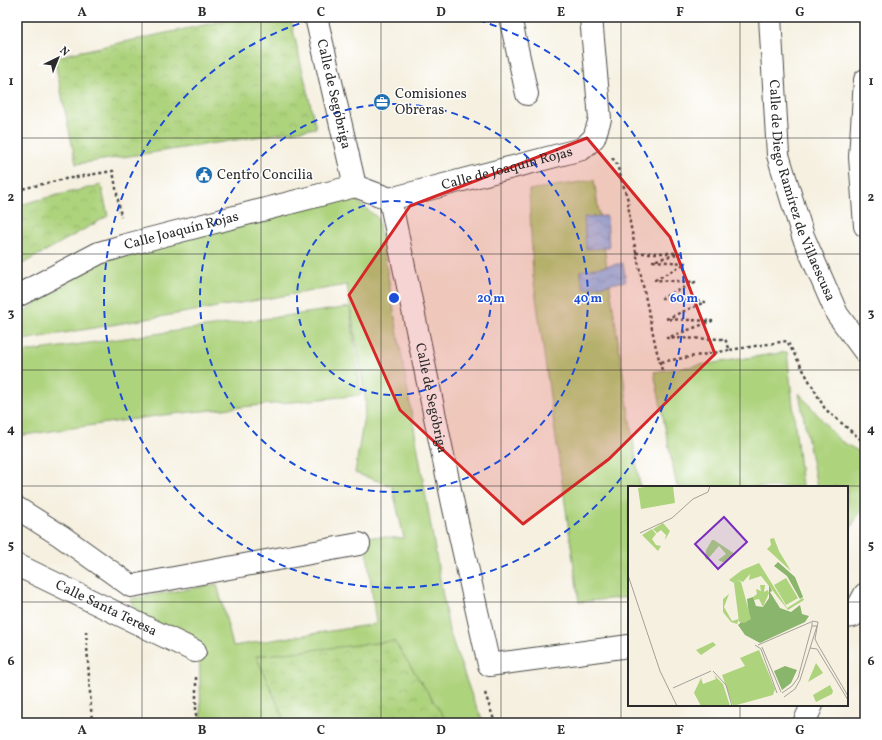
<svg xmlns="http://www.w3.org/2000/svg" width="882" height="740" viewBox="0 0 882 740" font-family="Vollkorn,serif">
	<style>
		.green { fill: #add37d; stroke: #6c7f54 }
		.park { fill: url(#park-crowns); stroke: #6c7f54 }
		.water { fill: url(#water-waves); stroke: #587490 }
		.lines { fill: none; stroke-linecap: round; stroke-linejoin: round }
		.street-casing { stroke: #494946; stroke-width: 24 }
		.path { stroke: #494946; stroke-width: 2.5; stroke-dasharray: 3 3; stroke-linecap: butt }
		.street { stroke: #fff; stroke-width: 22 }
		.marked { fill: #d62828; fill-opacity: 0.2; stroke: #d62828; stroke-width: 3; stroke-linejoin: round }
		.grid { fill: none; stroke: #2b2b2b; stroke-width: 1; stroke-opacity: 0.55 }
		.ring { fill: none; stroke: #1d4ed8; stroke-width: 2; stroke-dasharray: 7 5 }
		.labels { text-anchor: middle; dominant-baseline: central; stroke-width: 3; stroke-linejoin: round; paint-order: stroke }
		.street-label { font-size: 14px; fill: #2b2b2b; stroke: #fff }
		.poi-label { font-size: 14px; fill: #2b2b2b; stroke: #fff; text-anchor: start }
		.inset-road { fill: none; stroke: #a4a198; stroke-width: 1 }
		.view { fill: #7b2cbf; fill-opacity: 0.15; stroke: #7b2cbf; stroke-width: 2 }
		.inset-edge { fill: none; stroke: #2b2b2b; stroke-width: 2 }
		.centre { fill: #1d4ed8; stroke: #fff; stroke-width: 2 }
		.ring-label { font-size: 12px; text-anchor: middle; font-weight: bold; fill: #1d4ed8; stroke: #fff; stroke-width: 3; stroke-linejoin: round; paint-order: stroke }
		.neatline { fill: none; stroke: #2b2b2b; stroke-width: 1.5 }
		.grid-label { font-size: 13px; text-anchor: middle; font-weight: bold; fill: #2b2b2b }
	</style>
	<defs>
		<pattern id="park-crowns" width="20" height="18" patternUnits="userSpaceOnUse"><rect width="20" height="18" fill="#add37d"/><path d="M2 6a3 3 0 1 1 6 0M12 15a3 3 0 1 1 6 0" fill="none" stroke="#95b56c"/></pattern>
		<pattern id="water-waves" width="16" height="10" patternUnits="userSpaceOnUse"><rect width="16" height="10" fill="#86bcf5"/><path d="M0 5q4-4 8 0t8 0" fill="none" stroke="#6e99c7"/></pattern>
	</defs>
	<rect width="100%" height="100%" fill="#fff"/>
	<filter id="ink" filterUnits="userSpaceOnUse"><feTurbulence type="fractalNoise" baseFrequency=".025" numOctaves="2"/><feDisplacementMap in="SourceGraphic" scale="8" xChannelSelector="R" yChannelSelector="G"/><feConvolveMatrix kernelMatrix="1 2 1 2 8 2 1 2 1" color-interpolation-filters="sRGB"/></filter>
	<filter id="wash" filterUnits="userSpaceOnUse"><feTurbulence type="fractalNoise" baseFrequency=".012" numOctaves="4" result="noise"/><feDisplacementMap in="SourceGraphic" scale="16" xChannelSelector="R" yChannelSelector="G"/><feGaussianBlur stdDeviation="0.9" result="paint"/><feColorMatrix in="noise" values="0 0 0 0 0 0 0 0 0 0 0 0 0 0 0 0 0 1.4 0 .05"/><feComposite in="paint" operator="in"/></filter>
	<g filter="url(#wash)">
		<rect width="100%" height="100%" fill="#f5f0e0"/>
		<g class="green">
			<polygon points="594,180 640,487 629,487 629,597 579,602 533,276 529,190"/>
			<polygon points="349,195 378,218 449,631 473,699 484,723 201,723 199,641 140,616 130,599 217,584 233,646 376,624 365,536 404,538 392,486 355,473 366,403 347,285 17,341 17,316 103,259"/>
			<polygon points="350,307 361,395 163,415 17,436 17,353"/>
			<polygon points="787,352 802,487 677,487 654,372"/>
			<polygon points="799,393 839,440 865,455 865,503 847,534 847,487 817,487"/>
		</g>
		<g class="park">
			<polygon points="241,17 290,17 316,128 76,164 54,57"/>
			<polygon points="101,185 108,216 17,267 17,206 41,199"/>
			<polygon points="394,641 448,723 286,723 256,656"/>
		</g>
		<g class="water">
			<polygon points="607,216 609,248 586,249 584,217"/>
			<polygon points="623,263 626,281 584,289 580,271"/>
		</g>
	</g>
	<g filter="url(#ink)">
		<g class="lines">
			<g class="street-casing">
				<g id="street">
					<path id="s1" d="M316,17L355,186L390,199L453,504L489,665L629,646"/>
					<polyline points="510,17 527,94"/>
					<path id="s2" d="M770,17L778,155L803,236L837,314L865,352"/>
					<polyline points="865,80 860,157 865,226"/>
					<path id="s3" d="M390,199L582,149L594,138L600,119L591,17"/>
					<path id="s4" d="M17,296L99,253L126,245L355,186"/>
					<polyline points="17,508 61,536 131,586 359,544"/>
					<path id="s5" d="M17,565L195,651"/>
					<polyline points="847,617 853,616 865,594"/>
					<polyline points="804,723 812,705"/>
				</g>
			</g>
			<g class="path">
				<polyline points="612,158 616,162 628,200 630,223 656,348 662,370"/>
				<polyline points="17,190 60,180 113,171 121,217"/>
				<polyline points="636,253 680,253 653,261 686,263 655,280 695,282 662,298 705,302 666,319 712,321 667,338 725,339 730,350 660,362"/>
				<polyline points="730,350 787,341 825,409 865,443"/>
				<polyline points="86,631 92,723"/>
				<polyline points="196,677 196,723"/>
				<polyline points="485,693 495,723"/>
			</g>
			<use href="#street" class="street"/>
		</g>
	</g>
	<path class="marked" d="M587,138L670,237L715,354L609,459L523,524L400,410L349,295L410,206Z"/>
	<path class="grid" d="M142,17V723M261,17V723M381,17V723M501,17V723M621,17V723M740,17V487M17,138H865M17,254H865M17,370H865M17,486H865M17,602H629M847,602H865M740,705V723"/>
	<g class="ring">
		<circle cx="394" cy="298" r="97"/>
		<circle cx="394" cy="298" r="194"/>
		<path d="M467 17A290 290 0 1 1 321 17"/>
	</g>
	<defs>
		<g id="office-disc" transform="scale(0.9)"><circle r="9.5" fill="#1f6fb2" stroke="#fff"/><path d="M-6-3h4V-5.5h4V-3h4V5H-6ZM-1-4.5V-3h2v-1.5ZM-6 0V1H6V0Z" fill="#fff"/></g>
		<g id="civic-disc" transform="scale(0.9)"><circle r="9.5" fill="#1f6fb2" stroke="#fff"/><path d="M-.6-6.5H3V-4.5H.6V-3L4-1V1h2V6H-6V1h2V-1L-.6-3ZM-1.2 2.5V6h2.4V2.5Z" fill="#fff"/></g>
	</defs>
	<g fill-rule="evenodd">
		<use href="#office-disc" x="382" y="102"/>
		<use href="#civic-disc" x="204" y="175"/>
	</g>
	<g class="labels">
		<g class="street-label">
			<text stroke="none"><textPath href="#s1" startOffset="79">Calle de Segóbriga</textPath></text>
			<text stroke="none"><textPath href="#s3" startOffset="121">Calle de Joaquín Rojas</textPath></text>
			<text stroke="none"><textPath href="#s2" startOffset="178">Calle de Diego Ramírez de Villaescusa</textPath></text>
			<text stroke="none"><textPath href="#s4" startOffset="178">Calle Joaquín Rojas</textPath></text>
			<text stroke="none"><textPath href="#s1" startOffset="414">Calle de Segóbriga</textPath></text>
			<text stroke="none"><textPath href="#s5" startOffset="99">Calle Santa Teresa</textPath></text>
		</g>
		<g class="poi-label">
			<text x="395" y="94">Comisiones<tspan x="395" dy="16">Obreras</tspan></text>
			<text x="217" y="175">Centro Concilia</text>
		</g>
	</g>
	<g transform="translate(628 486)">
		<rect width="220" height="220" fill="#f5f0e0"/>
		<path d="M35,37L42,45L37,54L38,49L33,44L29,47L25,43ZM24,43L28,48L24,53L28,59L33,60L30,65L14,49ZM84,54H86L107,68L97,77L90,74L98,68L91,60L79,74L77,72L78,64ZM131,77L159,122L175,112L176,114L160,124L133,90L121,94L122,88L115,96L110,94L106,97L101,94L114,84ZM158,92L170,112L158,119L146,99ZM132,99H137L136,106L140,104L141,107L135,121L131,113L126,114L125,111L129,108L128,103L133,105ZM85,156L88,159L73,169L68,164ZM188,177L195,187L180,196ZM202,199L205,205L204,208L188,216L185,209Z" fill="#add37d"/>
		<path d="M150,76L167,91L175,111L172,113L159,90L146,80ZM141,99L144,105L142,106L152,122L163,126L172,119L174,128L181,130L177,136L132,157L117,149L110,139L121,129L119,113L125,111L128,120L135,121L141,112ZM157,180L169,184L163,197L154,204L146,185Z" fill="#8ab56c"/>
		<path d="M24,0H45L47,17L13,23L10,2ZM146,52L151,65L163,85L139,63L143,59L142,53ZM110,94L113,96L123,133L116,137L111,136L106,97ZM101,108L96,121L104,135L111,133L109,138L103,136L95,126V113ZM131,164L147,203L145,209L105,220L94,189L117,180L112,172ZM86,189L95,198L102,220H73L66,207L73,192L75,198L88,193Z" fill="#add37d"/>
		<path class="inset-road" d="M12,47L44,32L65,13L80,6L82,0M0,89L32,185L49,220M189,140H184V135L190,136L187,153L190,159L220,210M127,159L133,163L149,207M130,159L183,136M134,161L153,206M182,162L189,163L220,214M85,185L98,199L104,220M45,202L83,185M154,207L164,200L170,192L184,140M156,211L167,203L172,194L189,140"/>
		<path class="view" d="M96,31L119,56L90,83L67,58Z"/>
		<rect width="220" height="220" class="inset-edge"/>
	</g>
	<circle cx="394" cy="298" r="6" class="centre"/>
	<g class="ring-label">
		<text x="491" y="302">20 m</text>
		<text x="588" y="302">40 m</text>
		<text x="684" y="302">60 m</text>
	</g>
	<rect width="882" height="740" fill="none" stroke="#fff" stroke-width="44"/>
	<g transform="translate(58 58) rotate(43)" stroke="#ffffff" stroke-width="3" paint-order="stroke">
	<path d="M0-3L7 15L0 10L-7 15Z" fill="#2b2b2b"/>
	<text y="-6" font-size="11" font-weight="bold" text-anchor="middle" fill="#2b2b2b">N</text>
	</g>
	<rect x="22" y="22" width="838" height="696" class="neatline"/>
	<g class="grid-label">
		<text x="82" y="16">A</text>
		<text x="202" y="16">B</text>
		<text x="321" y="16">C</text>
		<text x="441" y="16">D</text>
		<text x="561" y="16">E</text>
		<text x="680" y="16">F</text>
		<text x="800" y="16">G</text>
		<text x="11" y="85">1</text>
		<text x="871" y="85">1</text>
		<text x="11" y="201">2</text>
		<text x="871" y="201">2</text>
		<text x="11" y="317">3</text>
		<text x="871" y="317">3</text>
		<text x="11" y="433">4</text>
		<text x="871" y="433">4</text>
		<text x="11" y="549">5</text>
		<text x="871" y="549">5</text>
		<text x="11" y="665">6</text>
		<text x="871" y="665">6</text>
		<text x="82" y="734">A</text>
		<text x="202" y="734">B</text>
		<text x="321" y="734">C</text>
		<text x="441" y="734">D</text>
		<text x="561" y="734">E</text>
		<text x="680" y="734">F</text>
		<text x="800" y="734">G</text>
	</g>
</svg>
